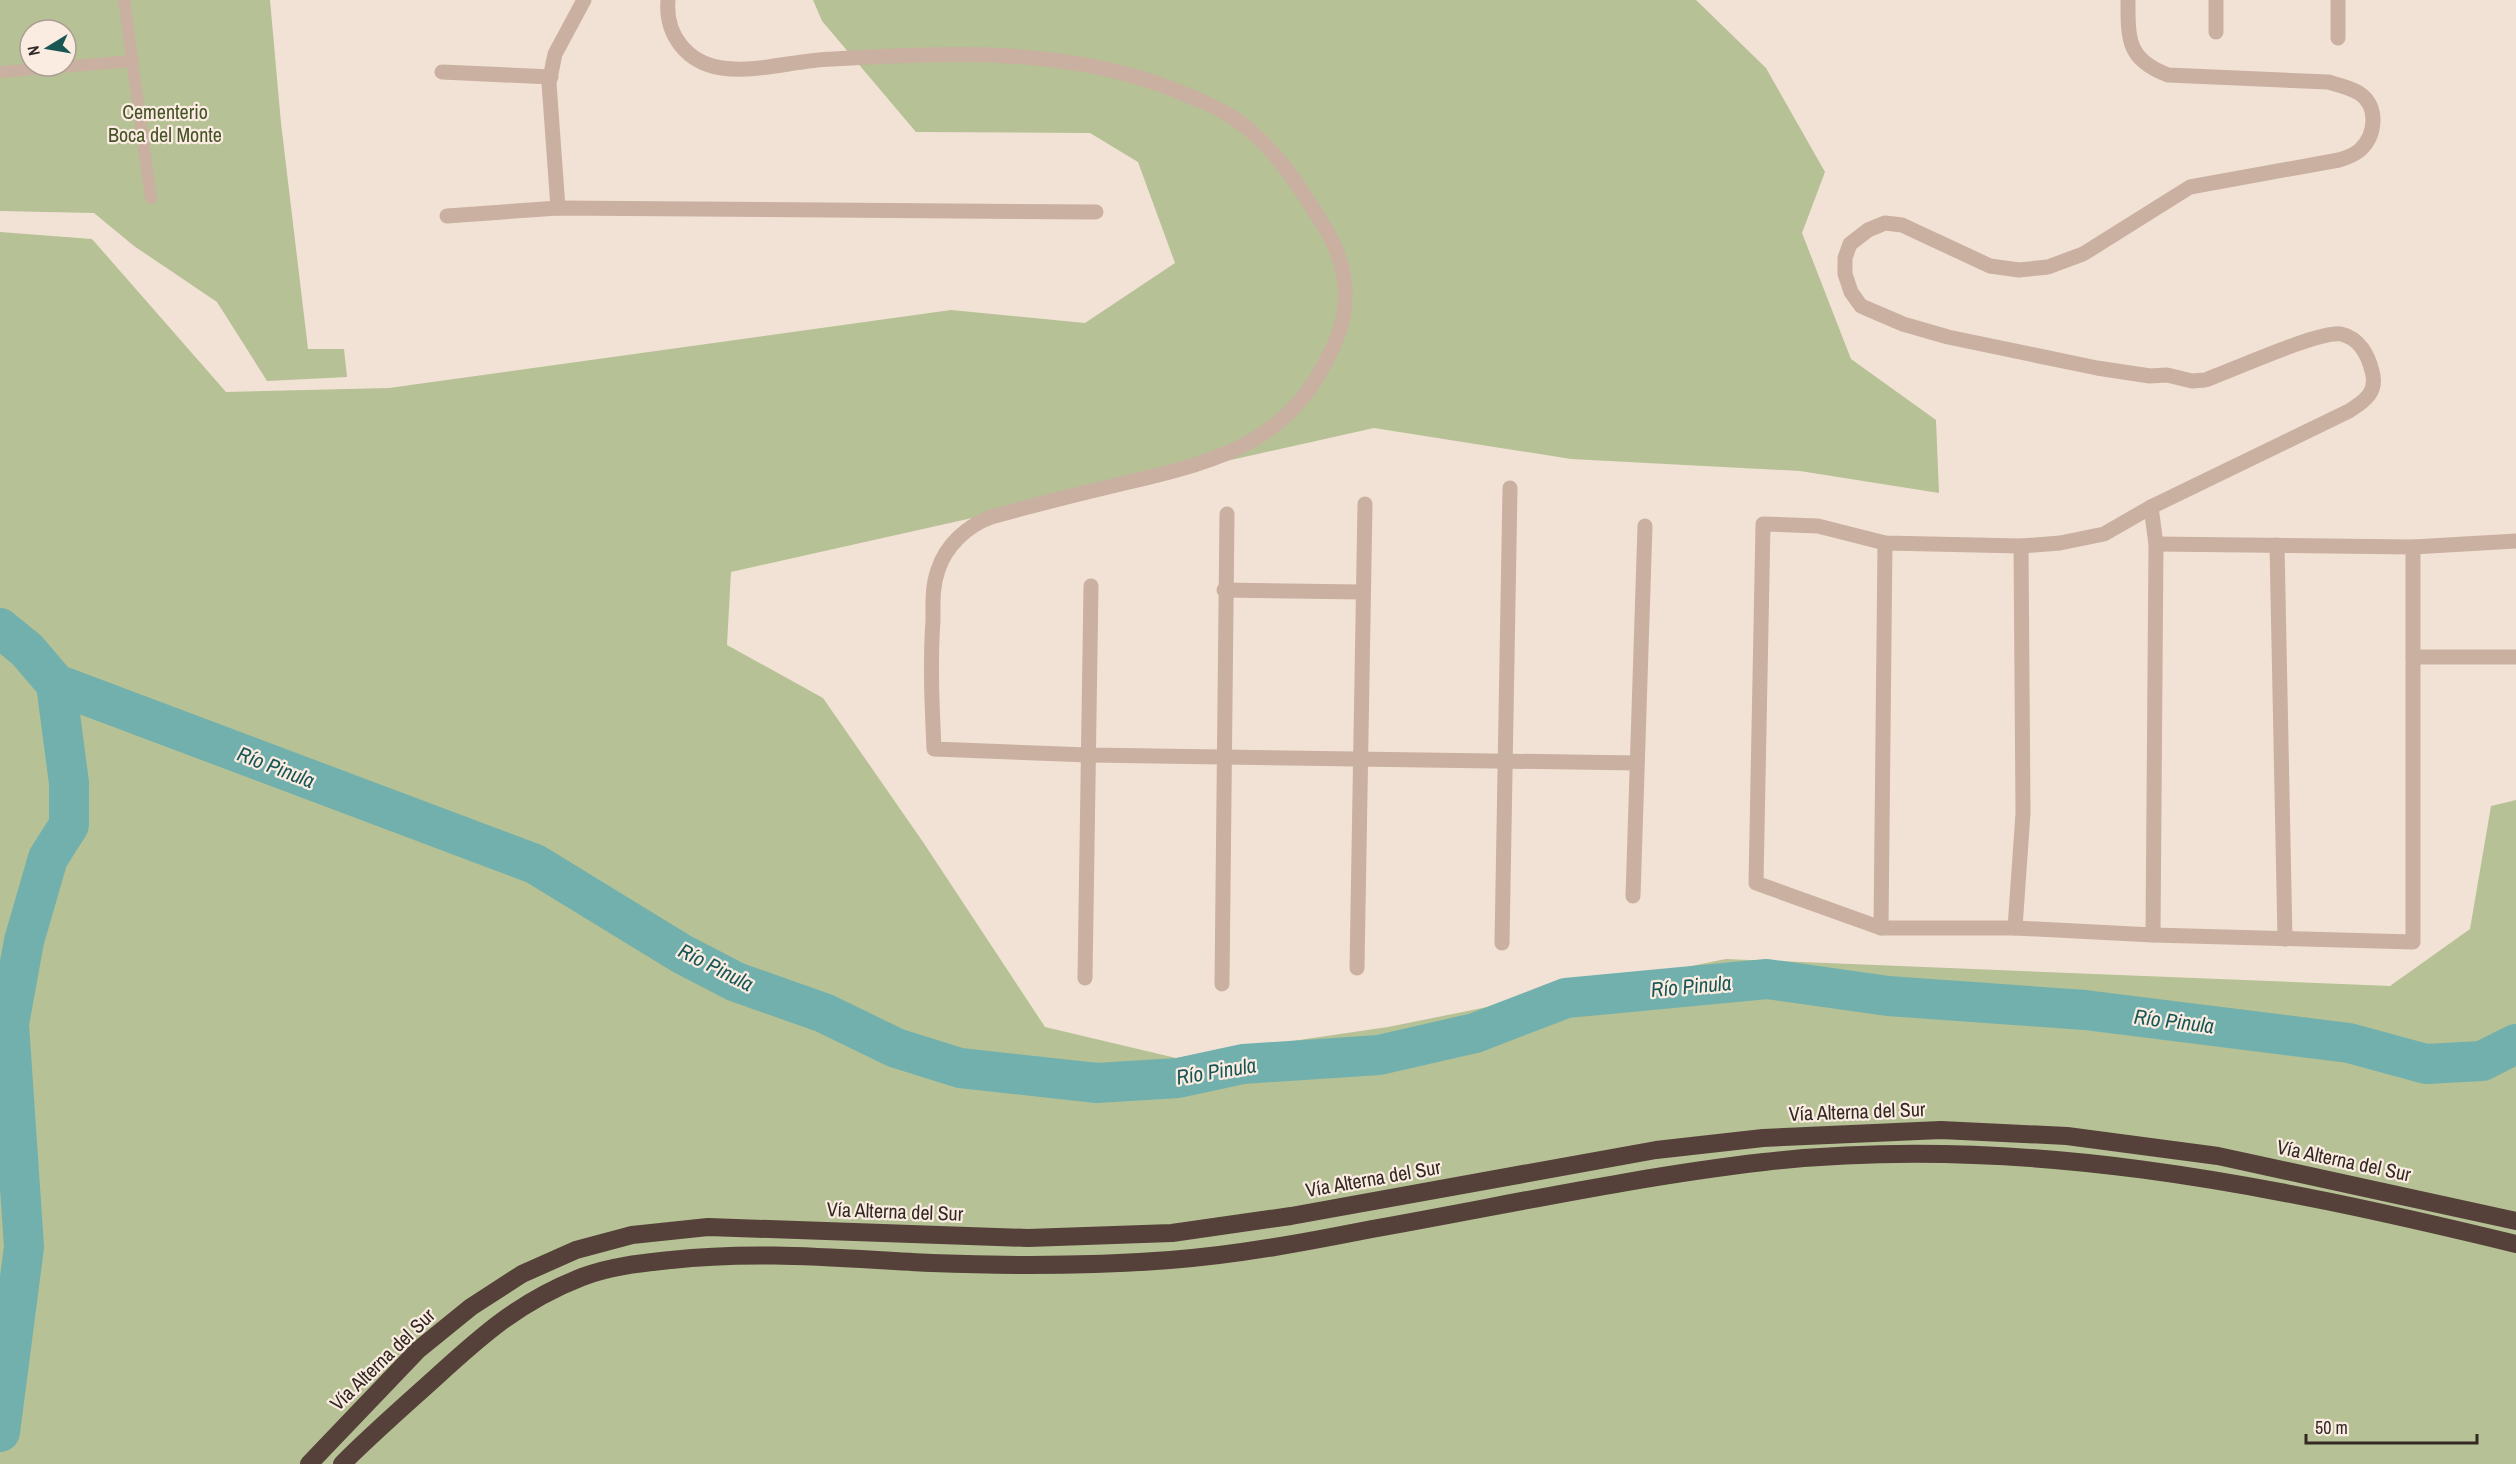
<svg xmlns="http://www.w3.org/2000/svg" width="2516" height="1464" viewBox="0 0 2516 1464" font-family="'Archivo Narrow',sans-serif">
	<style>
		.green { fill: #b6c195; fill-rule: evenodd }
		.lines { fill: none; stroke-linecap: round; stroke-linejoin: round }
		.river { stroke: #72b0ad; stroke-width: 40 }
		.lane { stroke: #cab0a1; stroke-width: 12 }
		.street { stroke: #cab0a1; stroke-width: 15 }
		.highway { stroke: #55403a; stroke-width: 18 }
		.labels { text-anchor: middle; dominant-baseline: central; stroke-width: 4.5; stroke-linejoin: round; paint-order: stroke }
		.park-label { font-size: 20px; fill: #465327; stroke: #faece1 }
		.street-label { font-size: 20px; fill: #332824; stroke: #faece1 }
		.water-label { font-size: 21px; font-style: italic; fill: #185655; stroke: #faece1 }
	</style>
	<rect width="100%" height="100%" fill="#f2e2d5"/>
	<g class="green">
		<path d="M0,0H270L281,123L308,349H344L347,377L267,381L217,302L134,246L94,213L0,211ZM30,30H66V66H30Z"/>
		<polygon points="813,0 1696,0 1766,68 1825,172 1802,233 1851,359 1936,420 1939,493 1800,471 1571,459 1374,428 731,572 727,645 823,698 923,842 1045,1027 1176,1058 1388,1027 1726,959 2390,986 2470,929 2491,806 2516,800 2516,1464 0,1464 0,232 92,239 226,392 389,388 951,310 1085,323 1175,263 1138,162 1090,133 916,132 822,21"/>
	</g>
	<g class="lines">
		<g class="river">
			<polyline points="0,628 27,650 56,684 535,864 682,954 736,982 824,1013 896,1048 960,1068 1097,1083 1178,1078 1243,1064 1379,1055 1475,1033 1566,998 1767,979 1888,996 2085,1010 2349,1043 2426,1064 2482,1061 2516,1044"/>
			<polyline points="0,1432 24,1247 9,1024 24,941 48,858 69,825 69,783 56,684"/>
		</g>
		<g class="lane">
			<polyline points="124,0 151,198"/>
			<polyline points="0,72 133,61"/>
		</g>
		<g class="street">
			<path d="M668,0C665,35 687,63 722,68C758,73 796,60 832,59C948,53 1067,46 1177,91C1197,99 1217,107 1235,119C1273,145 1299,185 1322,223C1347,261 1353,303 1334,345C1292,441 1223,460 1129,482C1083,493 1037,504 991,517C967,526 946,545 938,570C932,587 933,603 933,620C930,663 932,706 934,749L1088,755L1637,763"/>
			<path d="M2128,0C2128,39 2127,60 2168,75L2328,82C2338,85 2349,87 2359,93C2379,106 2376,135 2360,150C2354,155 2346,158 2339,160L2190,187L2083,254L2048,267L2019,270L1990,266L1902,225L1885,223L1868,230L1850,244L1845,258V274L1851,292L1861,306L1903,324L1948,337L2097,368L2150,376L2167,375L2192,381L2205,380C2231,371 2320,330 2341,334C2359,338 2368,355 2372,371C2378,392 2365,401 2349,411L2151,507L2104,534L2060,543L2021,546L1885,543L1818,526L1763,524L1756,883L1881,928H2015L2153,935L2413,942V547"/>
			<polyline points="2338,0 2338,38"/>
			<polyline points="2216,32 2216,0"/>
			<polyline points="442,72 551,77"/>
			<polyline points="558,208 549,83 555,54 584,0"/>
			<polyline points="447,216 558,208 1096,212"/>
			<polyline points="2151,507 2156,544 2153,935"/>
			<polyline points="2156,544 2413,547 2516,541"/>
			<polyline points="2277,545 2285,939"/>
			<polyline points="1224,590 1362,592"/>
			<polyline points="2413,657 2516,657"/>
			<polyline points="1633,896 1645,526"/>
			<polyline points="1881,928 1885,543"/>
			<polyline points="2015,928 2023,813 2021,546"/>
			<polyline points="1502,943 1510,488"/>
			<polyline points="1357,968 1365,504"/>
			<polyline points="1085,978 1091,586"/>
			<polyline points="1222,984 1227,514"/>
		</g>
		<g class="highway">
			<polyline points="309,1464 418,1350 471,1307 522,1274 576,1250 632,1235 708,1227 1028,1238 1172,1233 1291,1216 1656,1150 1763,1138 1941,1130 2067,1136 2218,1156 2516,1221"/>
			<path d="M342,1464C372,1434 403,1407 434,1379C482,1335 520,1301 582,1277C610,1266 642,1263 671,1260C759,1250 845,1259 932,1263C1011,1266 1091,1266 1170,1260C1238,1255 1306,1242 1372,1229C1502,1206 1633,1177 1764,1162C2020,1133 2268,1184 2516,1244"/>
		</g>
	</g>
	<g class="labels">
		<g class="park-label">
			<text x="165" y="111">Cementerio<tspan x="165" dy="23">Boca del Monte</tspan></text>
		</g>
		<g class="street-label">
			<text transform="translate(1857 1111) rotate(-2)">Vía Alterna del Sur</text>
			<text transform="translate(2344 1160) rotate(12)">Vía Alterna del Sur</text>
			<text transform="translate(1373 1178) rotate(-10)">Vía Alterna del Sur</text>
			<text transform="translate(895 1211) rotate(2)">Vía Alterna del Sur</text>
			<text transform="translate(382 1359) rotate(-44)">Vía Alterna del Sur</text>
		</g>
		<g class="water-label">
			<text transform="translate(276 767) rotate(21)">Río Pinula</text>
			<text transform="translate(716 967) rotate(27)">Río Pinula</text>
			<text transform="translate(1691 986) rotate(-5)">Río Pinula</text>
			<text transform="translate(2174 1021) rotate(7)">Río Pinula</text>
			<text transform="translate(1216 1071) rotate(-9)">Río Pinula</text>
		</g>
	</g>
	<g transform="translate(48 48) rotate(259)"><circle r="28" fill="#faece1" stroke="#aa9e95" stroke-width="1.5"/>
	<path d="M0-4.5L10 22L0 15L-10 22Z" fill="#185655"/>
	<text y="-9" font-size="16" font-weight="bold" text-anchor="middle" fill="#332824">N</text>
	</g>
	<path d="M2306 1434v9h171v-9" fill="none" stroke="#332824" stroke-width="3"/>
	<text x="2315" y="1434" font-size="18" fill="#332824" stroke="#faece1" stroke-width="4.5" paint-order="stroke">50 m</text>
</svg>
